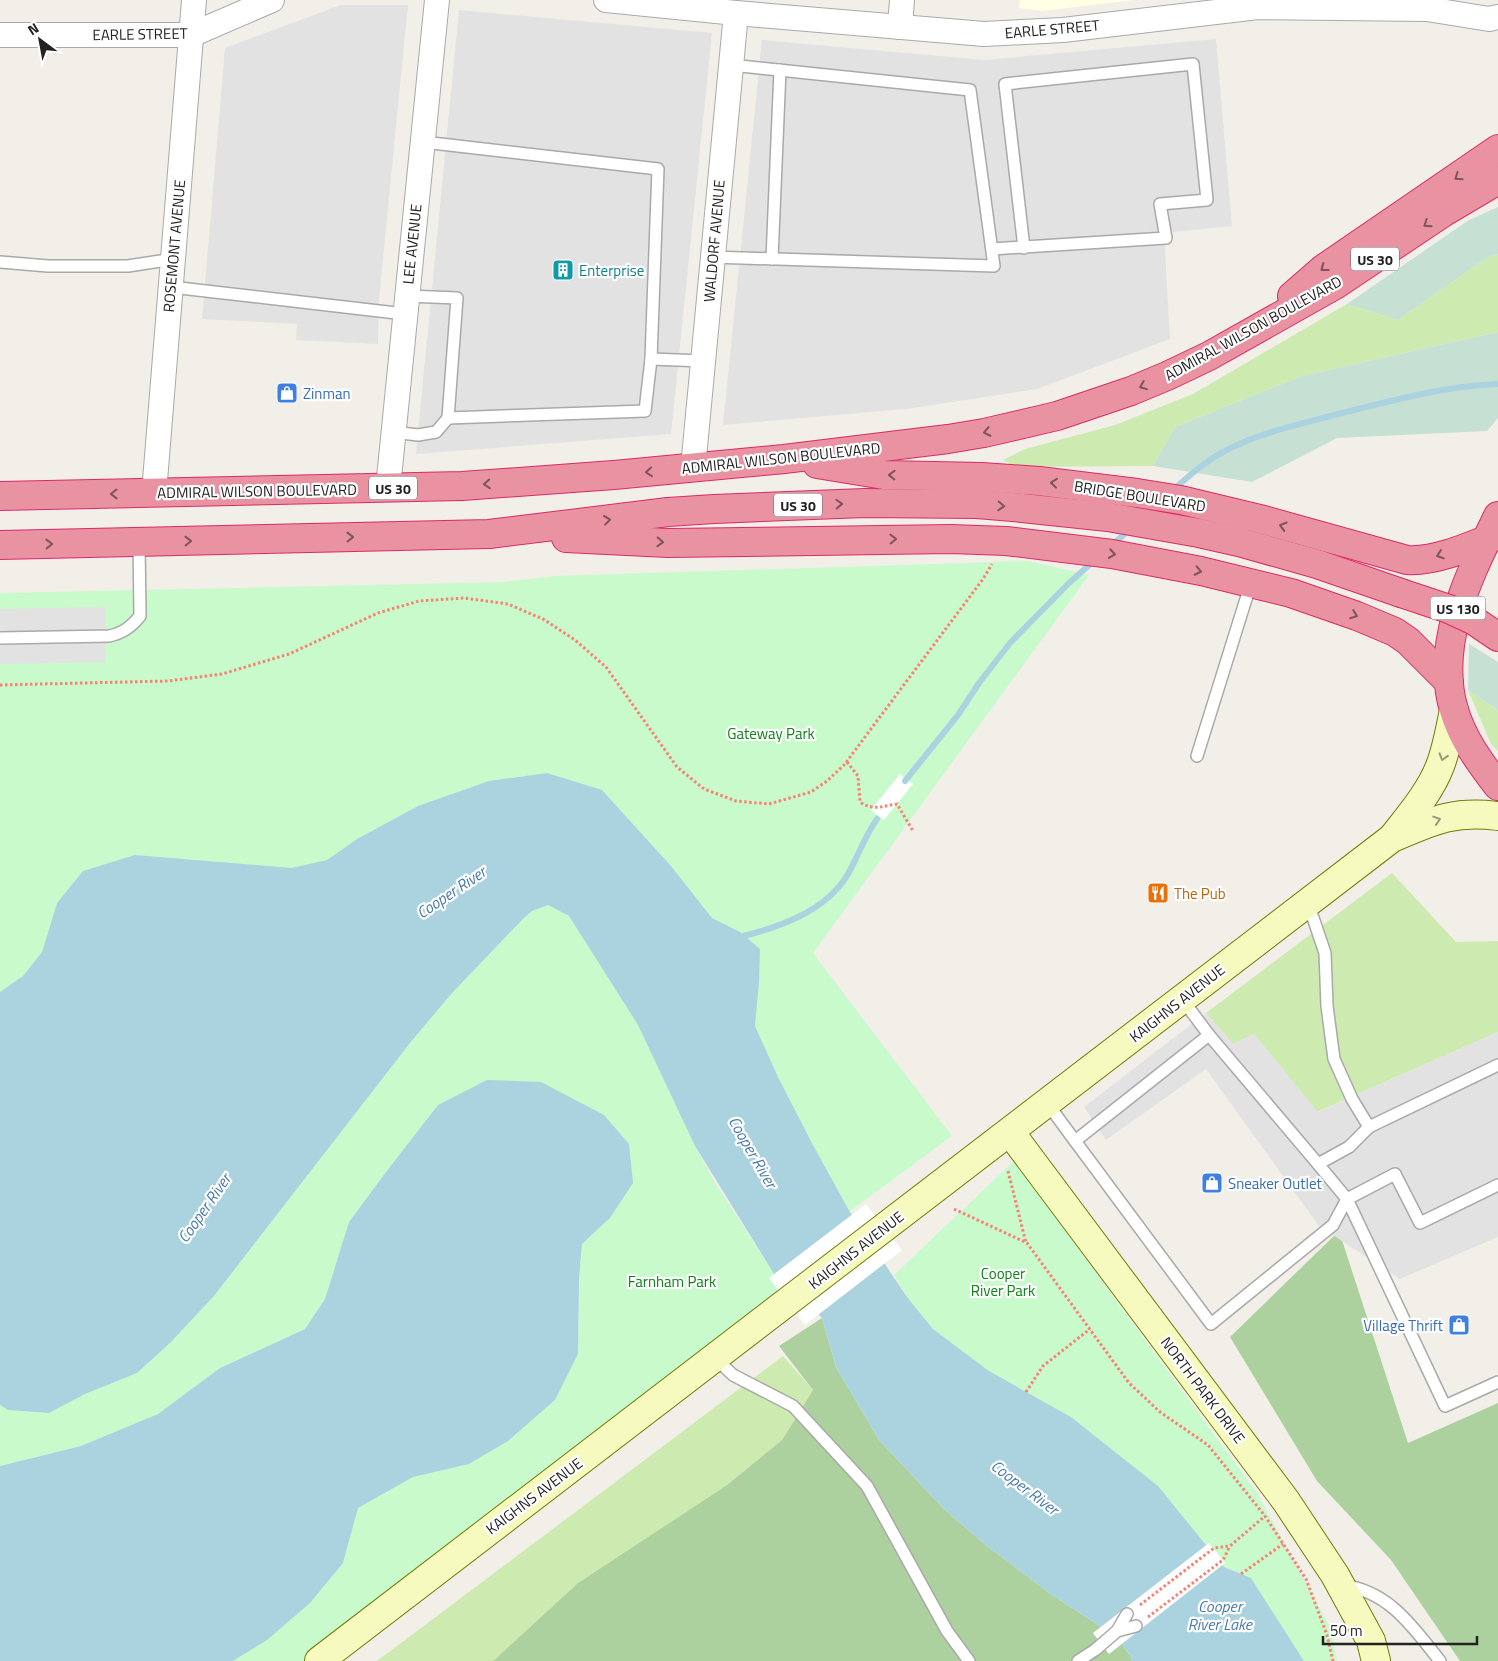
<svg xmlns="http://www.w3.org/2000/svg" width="1498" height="1661" viewBox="0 0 1498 1661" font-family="'Titillium Web',sans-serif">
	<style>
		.education { fill: #ffffe5 }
		.grass { fill: #cdebb0 }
		.forest { fill: #add19e }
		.wetland { fill: #c6e0d4 }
		.park { fill: #c8facc }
		.parking { fill: #e2e2e2 }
		.water { fill: #aad3df }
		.pier { fill: #fff }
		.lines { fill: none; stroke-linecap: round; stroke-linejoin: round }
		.stream { stroke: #aad3df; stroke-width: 6 }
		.lane-casing { stroke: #a9a9a9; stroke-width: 14 }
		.street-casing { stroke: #a9a9a9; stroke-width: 26 }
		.secondary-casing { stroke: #707d05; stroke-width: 30 }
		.highway-casing { stroke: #dc2a67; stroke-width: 30 }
		.path { stroke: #fa8072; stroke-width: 3; stroke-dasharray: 2.5 2.5; stroke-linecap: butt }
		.lane { stroke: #fff; stroke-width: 11 }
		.street { stroke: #fff; stroke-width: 24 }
		.secondary { stroke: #f7fabf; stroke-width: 28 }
		.highway { stroke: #e892a2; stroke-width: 28 }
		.highway-bridge-casing { stroke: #dc2a67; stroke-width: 30; stroke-linecap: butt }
		.highway-bridge { stroke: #e892a2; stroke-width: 28 }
		.oneway { stroke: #7b545c }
		.oneway2 { stroke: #979978 }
		.labels { text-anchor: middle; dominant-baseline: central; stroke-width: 4.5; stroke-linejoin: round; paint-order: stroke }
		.shield { fill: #fff; stroke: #646464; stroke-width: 1 }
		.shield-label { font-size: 14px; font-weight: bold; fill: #222 }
		.street-label { font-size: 15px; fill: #222; stroke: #fff }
		.culture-label { font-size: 15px; fill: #0d838f; stroke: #fff; text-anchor: start }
		.shop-label { font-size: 15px; fill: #366cbe; stroke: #fff; text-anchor: start }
		.park-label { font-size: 15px; fill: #0c8416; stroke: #fff }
		.food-label { font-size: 15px; fill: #c56008; stroke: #fff; text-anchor: start }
		.water-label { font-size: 16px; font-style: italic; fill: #4a7aab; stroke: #fff }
	</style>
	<rect width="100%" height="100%" fill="#f2efe9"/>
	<polygon class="education" points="1020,0 1134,0 1042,11 1019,8"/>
	<g class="grass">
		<polygon points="1498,254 1498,332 1302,376 1175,427 1153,466 1016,467 1003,460 1025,449 1115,425 1193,394 1347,304 1398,320 1485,259"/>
		<polygon points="1468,690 1498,710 1498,751 1491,744"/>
		<polygon points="1392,873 1456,942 1498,941 1498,1032 1317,1112 1254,1034 1233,1044 1206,1013"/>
		<polygon points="783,1356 813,1390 782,1440 727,1485 578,1583 493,1661 377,1661"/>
	</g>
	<g class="forest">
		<polygon points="1339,1231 1408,1443 1498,1403 1498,1661 1460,1661 1391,1560 1317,1481 1230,1337"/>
		<polygon points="822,1318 836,1367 879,1440 945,1510 987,1546 1052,1595 1117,1637 1131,1657 1131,1661 493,1661 578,1583 727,1485 782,1440 813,1390 779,1346"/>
	</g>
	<g class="wetland">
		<polygon points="1498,207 1498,254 1485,259 1398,320 1347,304 1469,220"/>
		<polygon points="1498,332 1498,418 1487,431 1337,438 1252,482 1153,466 1175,427 1302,376"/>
		<polygon points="1469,644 1498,662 1498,710 1468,690"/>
	</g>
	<g class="park">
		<polygon points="1028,561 1089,575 813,953 952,1136 850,1211 813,1145 779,1079 755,1026 759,983 740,932 712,918 671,866 602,790 418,806 357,839 327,860 292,869 186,859 57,903 42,952 23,976 0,992 0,593 504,582 555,576"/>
		<polygon points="548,905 569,916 638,1025 695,1146 714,1181 774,1274 781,1308 319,1661 233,1661 267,1640 343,1563 358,1508 413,1477 469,1464 508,1441 555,1400 578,1354 579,1279 582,1244 610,1218 438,1105 386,1172 349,1222 325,1299 305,1329 220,1368 158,1414 81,1446 0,1466 0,1405 8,1410 49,1413 85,1394 137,1373 170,1343 214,1296 410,1043 452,993 522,920 532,911"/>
		<polygon points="1015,1160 1038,1194 1257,1493 1330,1627 1337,1661 1304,1661 1251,1578 1224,1567 1158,1486 1071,1417 989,1371 933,1329 907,1297 894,1275"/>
	</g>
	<g class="parking">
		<polygon points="341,5 408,5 379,299 378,344 296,340 297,324 202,319 225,48"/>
		<polygon points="459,10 712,33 671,434 416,454"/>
		<polygon points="1216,39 1232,226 1164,233 1170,339 1037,389 906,409 723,425 762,40 984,60"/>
		<polygon points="105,607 105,662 0,664 0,609"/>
		<polygon points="1206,1013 1233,1044 1254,1034 1318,1112 1498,1032 1498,1237 1400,1279 1319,1226 1206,1069 1106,1140 1084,1107"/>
	</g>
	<g class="water">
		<polygon points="547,773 602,790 671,866 712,918 740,932 760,949 759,983 755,1026 779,1079 813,1145 850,1212 907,1297 933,1329 989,1371 1071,1417 1158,1486 1224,1567 1251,1578 1304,1661 1131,1661 1131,1657 1117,1637 1052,1595 987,1546 945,1510 879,1440 836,1367 822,1318 794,1288 774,1274 695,1146 638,1025 569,916 548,905 532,911 522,920 452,993 410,1043 214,1296 170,1343 137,1373 85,1394 49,1413 8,1410 0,1405 0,992 23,976 42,952 57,903 83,871 135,855 292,868 327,860 357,839 418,806 489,781"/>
		<polygon points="487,1080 541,1082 604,1115 629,1144 633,1183 610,1218 582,1244 579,1279 578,1354 555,1400 508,1441 469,1464 413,1477 358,1508 343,1563 310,1603 267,1640 233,1661 0,1661 0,1466 81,1446 158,1414 220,1368 305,1329 325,1299 349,1222 386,1172 438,1105"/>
	</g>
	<g class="pier">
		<polygon points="900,774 913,784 884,820 871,810"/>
		<polygon points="866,1204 902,1250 805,1325 769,1278"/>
		<polygon points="1209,1543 1225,1563 1109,1654 1093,1633"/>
	</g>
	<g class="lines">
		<g class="stream">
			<path d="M1172,491C1188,477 1204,462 1223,452C1257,433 1297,425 1334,415C1387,402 1443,386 1498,384"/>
			<polyline points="1111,546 1129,530"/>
			<polyline points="905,781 958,715 979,683 1010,643 1068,584 1096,559"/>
			<path d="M736,938C777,928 826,912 848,874C858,856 865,836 877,819"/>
		</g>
		<g class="lane-casing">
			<g id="lane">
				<polyline points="423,142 658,169 651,359"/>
				<polyline points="992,249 1166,238 1160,204 1207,200 1193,64 1005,84 1024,248"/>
				<polyline points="712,257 994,266 970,90 731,65"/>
				<polyline points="772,259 780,70"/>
				<polyline points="0,262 48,266 128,266 173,259"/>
				<polyline points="171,287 405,314"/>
				<polyline points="407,296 457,298 448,418 645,411 651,359 703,361"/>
				<polyline points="393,432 418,435 436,432 448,418"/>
				<path d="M0,638L109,636C123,633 131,627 140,616L139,542"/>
				<polyline points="1197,756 1251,583"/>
				<polyline points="1308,903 1325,953 1327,1006 1334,1059 1352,1099 1369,1127 1498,1065"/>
				<polyline points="1182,999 1209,1035"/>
				<polyline points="1047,1103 1075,1141"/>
				<polyline points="1318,1164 1347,1199 1333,1225 1211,1324 1075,1141 1209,1035 1318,1164 1349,1147 1369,1127"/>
				<polyline points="1498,1185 1420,1223 1395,1174 1347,1199 1445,1406 1498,1382"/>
				<polyline points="715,1358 733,1375 793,1406 867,1486 947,1631 969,1661"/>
				<path d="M1342,1585C1389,1591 1413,1627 1440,1661"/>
				<polyline points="1117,1631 1136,1626"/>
				<polyline points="1078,1661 1095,1650 1117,1631 1127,1614"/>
			</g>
		</g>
		<g class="street-casing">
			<g id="street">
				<polyline points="606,0 736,13 984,34 1063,30 1258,7 1427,9 1489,19 1498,17"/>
				<polyline points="900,27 902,0"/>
				<polyline points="0,35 191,35 272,0"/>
				<polyline points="693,468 736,13"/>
				<polyline points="388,488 437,0"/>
				<polyline points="154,493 194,0"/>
			</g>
		</g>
		<g class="secondary-casing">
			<g id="secondary">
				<path d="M1393,837C1410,815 1430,792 1440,766C1447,748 1450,729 1454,710"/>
				<polyline points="1010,1132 1286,1501 1335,1575 1371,1641 1376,1661"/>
				<path d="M319,1661L1392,838C1432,821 1453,810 1498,816"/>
			</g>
		</g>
		<g class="highway-casing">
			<g id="highway">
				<polyline points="1292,296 1323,269 1498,149"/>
				<path d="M817,464L884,475L982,477L1039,481L1137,493L1181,500L1260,519L1407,560C1435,562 1471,546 1498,535"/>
				<polyline points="0,496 462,486 614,475 784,459 948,439 984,433 1057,416 1131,391 1167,376 1209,356 1335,285 1444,212 1498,180"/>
				<path d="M1498,516C1470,574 1434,643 1454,710C1462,738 1480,763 1498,786"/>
				<polyline points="566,538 668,543 951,539 1006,541 1112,554 1201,571 1291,593 1357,616 1395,632 1408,641 1449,682"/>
				<polyline points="0,545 489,534 668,512 714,509 865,503 977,504 1013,507 1108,517 1199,533 1239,542 1317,564 1401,593"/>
				<polyline points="1473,620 1498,637"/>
			</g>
		</g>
		<g class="path">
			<polyline points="0,685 168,681 222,674 289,654 378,613 419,601 464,598 508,604 543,619 575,640 606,667 677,767 704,789 736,801 769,804 811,792 827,781 844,765 983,579 992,564"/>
			<path d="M847,762L858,776L860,802C873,811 883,806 897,804L913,831"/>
			<polyline points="1008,1171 1026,1243"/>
			<polyline points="954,1209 1027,1243 1129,1383 1160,1412 1208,1445 1265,1516 1306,1579 1327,1635 1333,1661"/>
			<polyline points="1026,1392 1043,1366 1090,1329"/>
			<polyline points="1241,1574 1283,1544"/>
			<polyline points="1140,1605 1214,1548 1230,1546 1265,1516"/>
			<polyline points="1148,1617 1223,1560 1230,1546"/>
		</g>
		<use href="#lane" class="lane"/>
		<use href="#street" class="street"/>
		<use href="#secondary" class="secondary"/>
		<use href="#highway" class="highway"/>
		<g class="highway-bridge-casing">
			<polyline id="highway-bridge" points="1401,593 1449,609 1473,620"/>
		</g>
		<use href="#highway-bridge" class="highway-bridge"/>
	</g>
	<defs><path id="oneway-chevron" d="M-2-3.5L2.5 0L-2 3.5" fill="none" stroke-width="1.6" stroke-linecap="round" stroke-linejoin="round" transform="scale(1.25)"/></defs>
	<g class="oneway">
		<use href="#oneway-chevron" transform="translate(1458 177) rotate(145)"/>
		<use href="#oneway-chevron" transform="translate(1427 224) rotate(146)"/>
		<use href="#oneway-chevron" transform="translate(1324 268) rotate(143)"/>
		<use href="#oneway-chevron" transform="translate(1143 386) rotate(158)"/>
		<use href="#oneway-chevron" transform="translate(987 432) rotate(168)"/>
		<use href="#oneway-chevron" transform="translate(649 472) rotate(175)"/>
		<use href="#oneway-chevron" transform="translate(892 475) rotate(-178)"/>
		<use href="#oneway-chevron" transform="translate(1054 483) rotate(-174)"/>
		<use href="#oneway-chevron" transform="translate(487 484) rotate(176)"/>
		<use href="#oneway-chevron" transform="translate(114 494) rotate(179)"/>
		<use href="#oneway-chevron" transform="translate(839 504) rotate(-2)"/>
		<use href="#oneway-chevron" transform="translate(1001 506) rotate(3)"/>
		<use href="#oneway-chevron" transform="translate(607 520) rotate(-7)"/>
		<use href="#oneway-chevron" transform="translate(1283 526) rotate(-164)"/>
		<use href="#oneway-chevron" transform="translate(350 537) rotate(-1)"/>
		<use href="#oneway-chevron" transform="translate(893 539) rotate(-1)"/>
		<use href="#oneway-chevron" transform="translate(188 541) rotate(-1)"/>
		<use href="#oneway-chevron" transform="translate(660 542) rotate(3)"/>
		<use href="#oneway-chevron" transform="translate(49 544) rotate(-1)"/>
		<use href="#oneway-chevron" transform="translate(1112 554) rotate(9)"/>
		<use href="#oneway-chevron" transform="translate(1440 555) rotate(161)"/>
		<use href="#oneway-chevron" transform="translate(1198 571) rotate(12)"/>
		<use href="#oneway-chevron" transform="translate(1354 615) rotate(21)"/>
	</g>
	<g class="oneway2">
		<use href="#oneway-chevron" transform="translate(1443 757) rotate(107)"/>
		<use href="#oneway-chevron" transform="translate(1437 820) rotate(-18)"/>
	</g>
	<defs>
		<g id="building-square" transform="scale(1.125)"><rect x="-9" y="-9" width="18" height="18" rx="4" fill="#0f9aa8" stroke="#fff"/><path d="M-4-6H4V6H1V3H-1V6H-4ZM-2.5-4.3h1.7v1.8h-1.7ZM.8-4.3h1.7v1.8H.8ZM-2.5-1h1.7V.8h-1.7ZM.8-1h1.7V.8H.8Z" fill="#fff"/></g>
		<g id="shop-square" transform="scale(1.125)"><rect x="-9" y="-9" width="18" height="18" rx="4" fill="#3f7fe0" stroke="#fff"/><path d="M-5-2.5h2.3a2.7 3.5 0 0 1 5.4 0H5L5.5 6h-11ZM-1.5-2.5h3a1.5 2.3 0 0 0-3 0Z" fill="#fff"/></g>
		<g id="restaurant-square" transform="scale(1.125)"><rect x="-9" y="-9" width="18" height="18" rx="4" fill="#e8710a" stroke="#fff"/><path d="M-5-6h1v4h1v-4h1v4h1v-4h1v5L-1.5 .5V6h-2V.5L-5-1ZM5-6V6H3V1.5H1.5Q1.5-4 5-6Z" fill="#fff"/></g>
	</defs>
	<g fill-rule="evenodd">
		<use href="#building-square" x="563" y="270"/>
		<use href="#shop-square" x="287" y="393"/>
		<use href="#restaurant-square" x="1158" y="893"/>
		<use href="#shop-square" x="1212" y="1183"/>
		<use href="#shop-square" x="1459" y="1325"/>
	</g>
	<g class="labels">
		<g class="shield">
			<rect x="1351" y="247.5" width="48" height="23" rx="4"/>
			<rect x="369" y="476.5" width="48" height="23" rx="4"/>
			<rect x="774" y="493.5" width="48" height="23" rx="4"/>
			<rect x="1430.5" y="596.5" width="55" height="23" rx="4"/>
		</g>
		<g class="shield-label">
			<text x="1375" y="259">US 30</text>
			<text x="393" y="488">US 30</text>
			<text x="798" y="505">US 30</text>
			<text x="1458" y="608">US 130</text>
		</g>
		<g class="street-label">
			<text transform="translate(1052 29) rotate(-5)">EARLE STREET</text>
			<text transform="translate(140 34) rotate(-1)">EARLE STREET</text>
			<text transform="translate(714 241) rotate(-85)">WALDORF AVENUE</text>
			<text transform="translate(412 244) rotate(-84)">LEE AVENUE</text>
			<text transform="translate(174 246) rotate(-85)">ROSEMONT AVENUE</text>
			<text transform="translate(1253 328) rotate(-29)">ADMIRAL WILSON BOULEVARD</text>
			<text transform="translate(781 458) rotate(-6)">ADMIRAL WILSON BOULEVARD</text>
			<text transform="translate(257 491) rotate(-1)">ADMIRAL WILSON BOULEVARD</text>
			<text transform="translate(1140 496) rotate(9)">BRIDGE BOULEVARD</text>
			<text transform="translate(1177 1003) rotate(-38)">KAIGHNS AVENUE</text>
			<text transform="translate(856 1250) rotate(-38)">KAIGHNS AVENUE</text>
			<text transform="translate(1203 1390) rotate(53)">NORTH PARK DRIVE</text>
			<text transform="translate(534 1496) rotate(-37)">KAIGHNS AVENUE</text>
		</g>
		<g class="culture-label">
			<text x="579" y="270">Enterprise</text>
		</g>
		<g class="shop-label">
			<text x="303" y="393">Zinman</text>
			<text x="1228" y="1183">Sneaker Outlet</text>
			<text x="1443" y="1325" text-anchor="end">Village Thrift</text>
		</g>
		<g class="park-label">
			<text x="771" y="733">Gateway Park</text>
			<text x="1003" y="1273">Cooper<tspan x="1003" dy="17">River Park</tspan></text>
			<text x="672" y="1281">Farnham Park</text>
		</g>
		<g class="food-label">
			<text x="1174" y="893">The Pub</text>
		</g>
		<g class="water-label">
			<text transform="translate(451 892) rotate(-34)">Cooper River</text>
			<text transform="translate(753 1152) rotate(60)">Cooper River</text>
			<text transform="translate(204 1208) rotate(-55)">Cooper River</text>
			<text transform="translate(1025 1487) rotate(37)">Cooper River</text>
			<text x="1220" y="1606">Cooper<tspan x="1220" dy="18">River Lake</tspan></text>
		</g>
	</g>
	<g transform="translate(40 40) rotate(328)" stroke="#ffffff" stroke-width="4" paint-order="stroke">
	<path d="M0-4L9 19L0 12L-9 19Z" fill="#222222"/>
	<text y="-8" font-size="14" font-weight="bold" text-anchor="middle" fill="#222222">N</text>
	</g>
	<path d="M1323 1636v8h154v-8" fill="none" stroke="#222222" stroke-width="2.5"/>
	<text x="1330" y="1636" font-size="15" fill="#222222" stroke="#ffffff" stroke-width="4" paint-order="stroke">50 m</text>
</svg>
